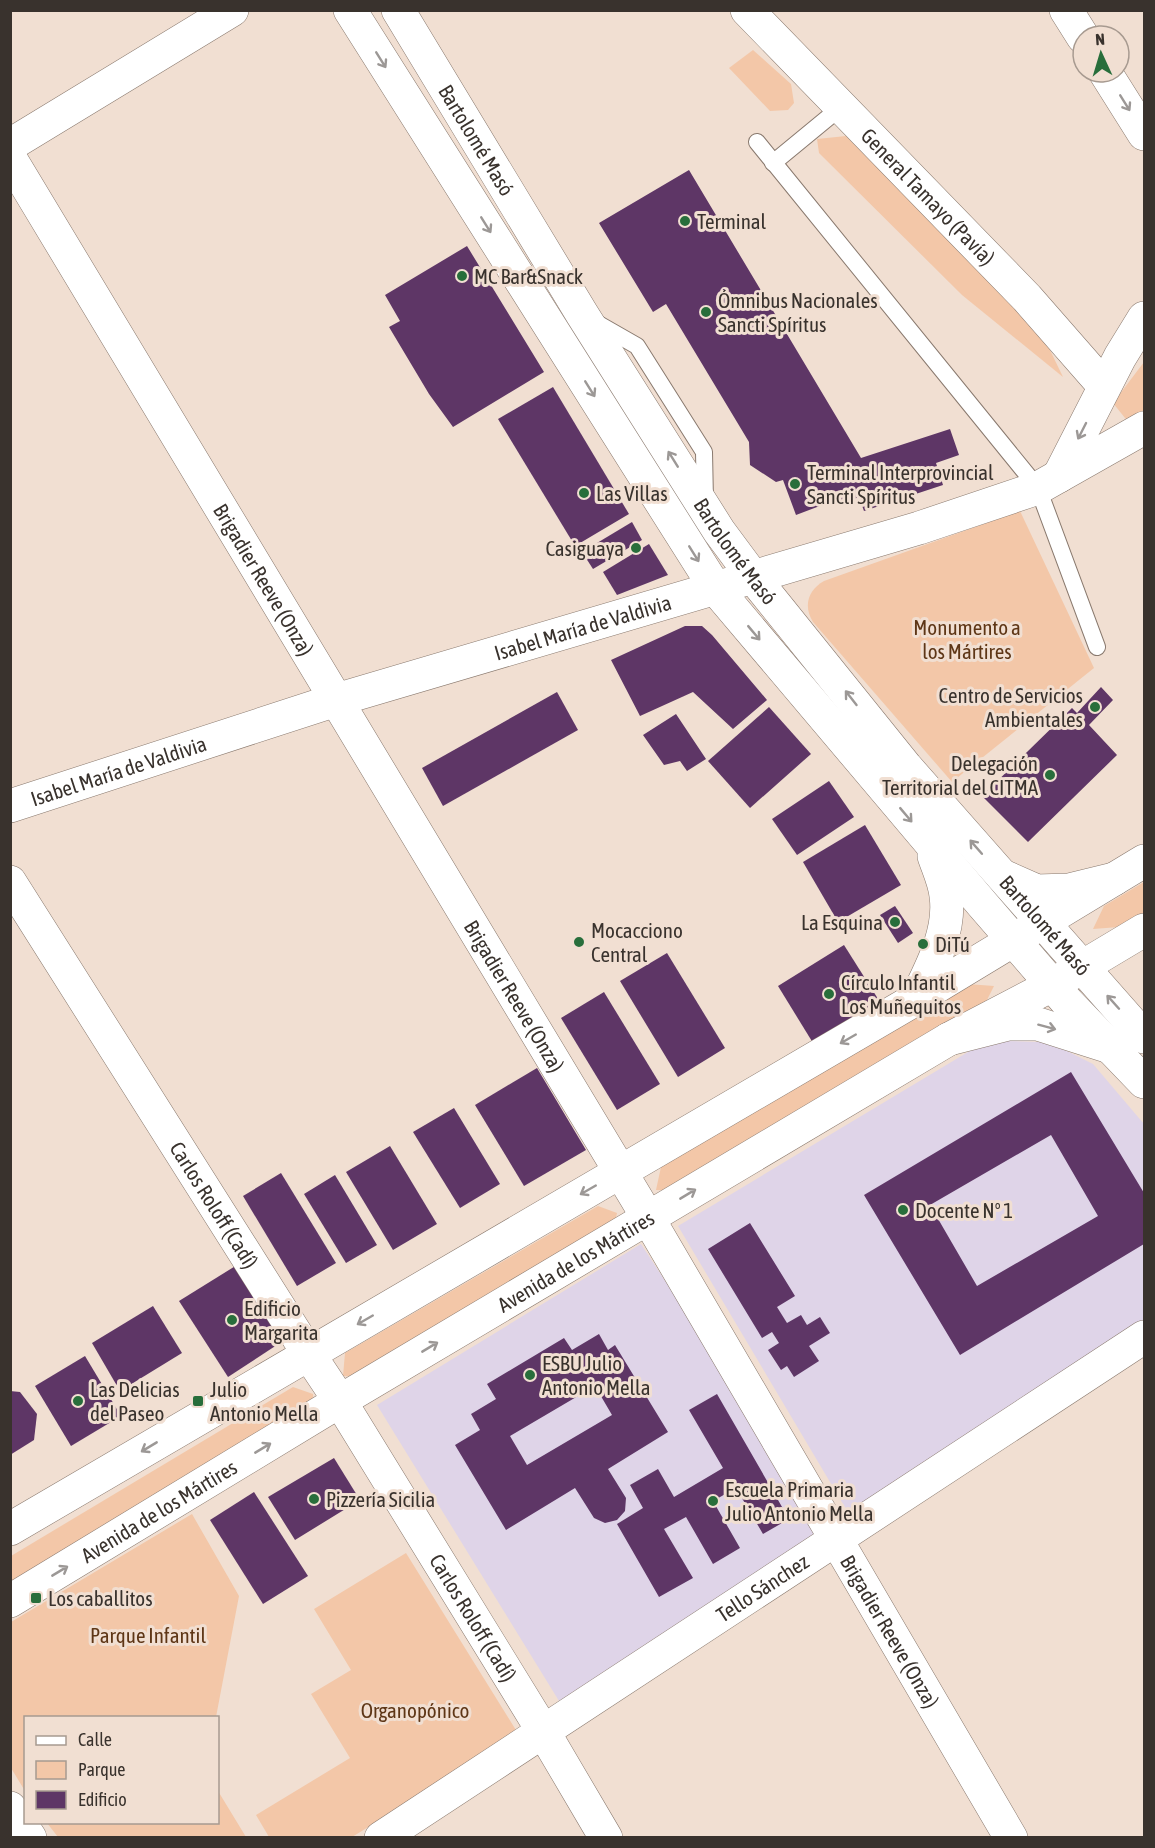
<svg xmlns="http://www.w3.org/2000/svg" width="1155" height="1848" viewBox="0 0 1155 1848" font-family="'Asap Condensed',sans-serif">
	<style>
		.education { fill: #dfd4e8 }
		.green { fill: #f3c7a8 }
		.building { fill: #5e3666; fill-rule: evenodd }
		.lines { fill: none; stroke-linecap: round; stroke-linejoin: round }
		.lane-casing { stroke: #89796e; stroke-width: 18 }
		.street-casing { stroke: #89796e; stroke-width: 34 }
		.secondary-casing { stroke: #89796e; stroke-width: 34 }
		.primary-casing { stroke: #89796e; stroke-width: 34 }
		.lane { stroke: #fff; stroke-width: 16 }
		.street { stroke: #fff; stroke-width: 33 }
		.secondary { stroke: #fff; stroke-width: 33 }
		.primary { stroke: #fff; stroke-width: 33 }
		.oneway { stroke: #9c9896 }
		.poi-dot { fill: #286e3b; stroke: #f1dfd2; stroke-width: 2 }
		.labels { text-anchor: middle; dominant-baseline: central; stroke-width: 6; stroke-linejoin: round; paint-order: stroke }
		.street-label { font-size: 21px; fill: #39322d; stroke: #f1dfd2 }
		.poi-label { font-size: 21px; fill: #39322d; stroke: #f1dfd2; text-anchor: start }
		.park-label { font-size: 21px; fill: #5e3616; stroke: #f1dfd2 }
	</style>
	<rect width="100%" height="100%" fill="#f1dfd2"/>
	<g class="education">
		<polygon points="1005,1041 1041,1042 1067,1051 1093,1064 1144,1124 1144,1323 849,1514 678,1226 978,1046"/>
		<polygon points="641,1244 681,1305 824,1540 559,1701 377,1405"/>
	</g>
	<g class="green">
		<polygon points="753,50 791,84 794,103 788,110 770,111 729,68"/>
		<polygon points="846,136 989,275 1049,348 1063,377 962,295 819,153 817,139"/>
		<polygon points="1144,362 1144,414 1129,423 1113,403"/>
		<path d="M1020,511L1094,668L952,782L813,622C803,606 808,590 824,581Z"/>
		<polygon points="1144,882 1144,913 1119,927 1093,929 1104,906"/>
		<polygon points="967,984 994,986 980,1014 678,1191 656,1190 661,1167"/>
		<polygon points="598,1206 617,1213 613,1232 364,1377 343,1376 345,1353"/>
		<polygon points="293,1387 313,1394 314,1407 11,1589 11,1556"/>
		<polygon points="192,1514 239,1596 216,1717 26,1718 25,1791 11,1768 11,1622"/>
		<polygon points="406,1553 519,1735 352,1837 269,1837 256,1815 350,1758 311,1694 351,1670 314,1609"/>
		<polygon points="218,1791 246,1837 58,1837 47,1823 218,1822"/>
	</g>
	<g class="building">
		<polygon points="689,170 861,458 950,429 959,455 936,463 943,485 864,511 859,497 841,504 837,491 822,497 825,504 796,515 783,480 776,482 750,465 749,442 666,304 653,312 599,223"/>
		<polygon points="467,246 544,372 453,427 429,394 389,327 400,321 385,295"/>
		<polygon points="553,387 629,514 575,546 498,419"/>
		<polygon points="632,522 642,540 593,569 582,552"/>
		<polygon points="649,544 668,575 617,595 603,572"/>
		<polygon points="685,626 702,626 712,635 767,700 733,729 693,692 640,716 611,660"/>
		<polygon points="1101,687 1113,700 1089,725 1117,755 1028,842 982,796 1072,708 1077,713"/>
		<polygon points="557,692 578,730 443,806 422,768"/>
		<polygon points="769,707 811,754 750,808 708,761"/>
		<polygon points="676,714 706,759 687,771 680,761 664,765 643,735"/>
		<polygon points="829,781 854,817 797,855 772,819"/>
		<polygon points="865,825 901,885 838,922 803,862"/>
		<polygon points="895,906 913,933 898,943 880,915"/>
		<polygon points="844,945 880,1002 813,1043 778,986"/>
		<polygon points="667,953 725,1048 678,1077 620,981"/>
		<polygon points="604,992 660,1084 617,1110 561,1018"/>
		<polygon points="537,1068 586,1150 524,1186 475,1105"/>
		<path d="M1071,1072L1144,1193V1244L960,1355L864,1195ZM1051,1135L1098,1216L977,1286L930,1205Z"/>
		<polygon points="454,1108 500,1184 460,1208 413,1132"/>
		<polygon points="390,1146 437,1224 393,1250 346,1172"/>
		<polygon points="281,1173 336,1263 297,1286 243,1196"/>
		<polygon points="335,1175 377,1245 346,1263 304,1194"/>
		<polygon points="750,1223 795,1296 777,1307 787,1323 801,1315 807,1325 820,1317 830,1333 809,1346 819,1361 794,1377 787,1366 781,1370 768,1350 779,1343 772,1332 762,1338 708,1249"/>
		<polygon points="237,1265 286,1339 228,1377 179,1301"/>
		<polygon points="153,1306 182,1353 120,1391 92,1343"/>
		<path d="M599,1334L608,1350L615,1345L668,1432L608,1469L626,1498L625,1511L617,1520L605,1523L594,1518L575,1488L506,1530L455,1445L480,1430L471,1414L496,1399L487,1384L564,1338L572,1350ZM595,1386L612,1415L527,1465L510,1436Z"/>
		<polygon points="85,1356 121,1416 71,1446 35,1386"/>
		<polygon points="10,1391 20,1392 37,1414 34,1440 10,1455"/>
		<polygon points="717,1394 789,1519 763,1534 736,1488 713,1501 740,1548 713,1564 686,1517 664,1529 693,1578 659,1597 617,1524 643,1508 630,1485 658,1469 674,1497 723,1468 689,1410"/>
		<polygon points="334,1458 360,1500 295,1540 268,1497"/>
		<polygon points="254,1492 308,1576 263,1604 210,1520"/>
	</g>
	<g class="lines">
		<g class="lane-casing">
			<g id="lane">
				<polyline points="757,142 1038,488 1097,647"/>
				<polyline points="773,163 841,107"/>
				<polyline points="595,322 637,346 704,452 705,501"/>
			</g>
		</g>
		<g class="street-casing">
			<g id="street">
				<path id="s1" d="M747,10L1027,298L1104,386"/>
				<polyline points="1066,10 1083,37"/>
				<polyline points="1105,72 1144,134"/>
				<polyline points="1059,476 1120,357 1144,318"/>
				<path id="s2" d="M10,806L336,700L919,528L1038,488L1144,428"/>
				<path id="s3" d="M10,882L308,1353"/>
				<polyline points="10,1808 30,1838"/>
				<path id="s4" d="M381,1838L1144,1337"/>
			</g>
		</g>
		<g class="secondary-casing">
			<g id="secondary">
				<polyline points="10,145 232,10"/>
				<path id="s5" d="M10,158L638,1201L1011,1838"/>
				<path id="s6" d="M308,1353L340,1401L543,1731L606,1838"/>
				<polyline points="10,1529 916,999 1144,861"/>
				<path id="s7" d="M10,1601L340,1401L949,1039L1052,985L1144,930"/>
			</g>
		</g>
		<g class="primary-casing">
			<g id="primary">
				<polyline points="350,10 716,589 983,905 1068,1003 1144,1082"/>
				<path id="s8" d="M398,10L582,314L719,531L753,577L906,767L1144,1037"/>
				<polyline points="1003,876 1037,891 1069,890 1114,879"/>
				<path d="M916,999C931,968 951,932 946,896C945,883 938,868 934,856"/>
				<polyline points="949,1039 1008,1024 1038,1024 1107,1046"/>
			</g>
		</g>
		<use href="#lane" class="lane"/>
		<use href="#street" class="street"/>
		<use href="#secondary" class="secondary"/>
		<use href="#primary" class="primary"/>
	</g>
	<defs><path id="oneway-shaft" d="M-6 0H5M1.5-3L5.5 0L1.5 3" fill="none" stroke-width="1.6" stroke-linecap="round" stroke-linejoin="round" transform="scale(1.5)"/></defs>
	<g class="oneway">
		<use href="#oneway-shaft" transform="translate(381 60) rotate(58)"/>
		<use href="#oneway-shaft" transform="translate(1125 103) rotate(58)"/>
		<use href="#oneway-shaft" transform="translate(486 225) rotate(58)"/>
		<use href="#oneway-shaft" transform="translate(590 389) rotate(58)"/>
		<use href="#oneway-shaft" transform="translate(1082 431) rotate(117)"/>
		<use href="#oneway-shaft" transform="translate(673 459) rotate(-122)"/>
		<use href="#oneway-shaft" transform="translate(694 554) rotate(58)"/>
		<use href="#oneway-shaft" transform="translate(754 633) rotate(50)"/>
		<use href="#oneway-shaft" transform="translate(851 698) rotate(-128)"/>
		<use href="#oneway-shaft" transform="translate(906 815) rotate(50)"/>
		<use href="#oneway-shaft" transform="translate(976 847) rotate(-131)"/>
		<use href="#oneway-shaft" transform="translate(1113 1002) rotate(-132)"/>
		<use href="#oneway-shaft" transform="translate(1047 1027) rotate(15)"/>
		<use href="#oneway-shaft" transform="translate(848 1039) rotate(150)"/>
		<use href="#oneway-shaft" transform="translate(588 1190) rotate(150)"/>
		<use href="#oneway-shaft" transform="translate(688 1194) rotate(-31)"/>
		<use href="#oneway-shaft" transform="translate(365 1320) rotate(150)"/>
		<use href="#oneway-shaft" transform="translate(430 1347) rotate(-31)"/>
		<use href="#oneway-shaft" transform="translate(149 1447) rotate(149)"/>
		<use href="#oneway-shaft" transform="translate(263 1448) rotate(-31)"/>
		<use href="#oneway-shaft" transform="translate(60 1571) rotate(-31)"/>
	</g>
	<g class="poi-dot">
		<circle cx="685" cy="221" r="6"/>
		<circle cx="462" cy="276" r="6"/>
		<circle cx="706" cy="312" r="6"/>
		<circle cx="795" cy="484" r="6"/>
		<circle cx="584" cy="493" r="6"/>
		<circle cx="636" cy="548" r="6"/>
		<circle cx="1095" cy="707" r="6"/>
		<circle cx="1050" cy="775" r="6"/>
		<circle cx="895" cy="922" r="6"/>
		<circle cx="579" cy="942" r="6"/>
		<circle cx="923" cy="944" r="6"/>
		<circle cx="829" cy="994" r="6"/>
		<circle cx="903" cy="1210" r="6"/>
		<circle cx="232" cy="1320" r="6"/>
		<circle cx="530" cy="1375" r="6"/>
		<circle cx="78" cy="1401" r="6"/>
		<rect x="192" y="1395" width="12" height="12" rx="3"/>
		<circle cx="314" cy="1499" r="6"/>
		<circle cx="713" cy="1501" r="6"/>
		<rect x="30" y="1592" width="12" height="12" rx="3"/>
	</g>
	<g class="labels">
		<g class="street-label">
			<text stroke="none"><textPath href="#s8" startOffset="152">Bartolomé Masó</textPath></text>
			<text stroke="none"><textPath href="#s1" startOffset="260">General Tamayo (Pavía)</textPath></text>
			<text stroke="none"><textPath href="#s8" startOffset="638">Bartolomé Masó</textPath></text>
			<text stroke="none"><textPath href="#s5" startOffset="492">Brigadier Reeve (Onza)</textPath></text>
			<text stroke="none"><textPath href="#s2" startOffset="600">Isabel María de Valdivia</textPath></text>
			<text stroke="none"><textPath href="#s2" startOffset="114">Isabel María de Valdivia</textPath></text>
			<text stroke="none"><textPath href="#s8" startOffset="1124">Bartolomé Masó</textPath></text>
			<text stroke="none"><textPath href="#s5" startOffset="978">Brigadier Reeve (Onza)</textPath></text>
			<text stroke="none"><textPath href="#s3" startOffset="382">Carlos Roloff (Cadí)</textPath></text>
			<text stroke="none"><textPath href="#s7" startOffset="660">Avenida de los Mártires</textPath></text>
			<text stroke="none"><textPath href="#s7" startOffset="174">Avenida de los Mártires</textPath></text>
			<text stroke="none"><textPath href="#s4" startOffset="456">Tello Sánchez</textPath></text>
			<text stroke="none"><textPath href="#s6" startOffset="312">Carlos Roloff (Cadí)</textPath></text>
			<text stroke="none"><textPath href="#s5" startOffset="1716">Brigadier Reeve (Onza)</textPath></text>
		</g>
		<g class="poi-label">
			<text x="697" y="221">Terminal</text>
			<text x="474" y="276">MC Bar&amp;Snack</text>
			<text x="718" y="300">Ómnibus Nacionales<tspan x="718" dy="24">Sancti Spíritus</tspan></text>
			<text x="807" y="472">Terminal Interprovincial<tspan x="807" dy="24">Sancti Spíritus</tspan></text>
			<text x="596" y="493">Las Villas</text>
			<text x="624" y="548" text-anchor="end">Casiguaya</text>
			<text x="1083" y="695" text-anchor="end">Centro de Servicios<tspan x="1083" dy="24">Ambientales</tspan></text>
			<text x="1038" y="763" text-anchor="end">Delegación<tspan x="1038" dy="24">Territorial del CITMA</tspan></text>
			<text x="883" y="922" text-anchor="end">La Esquina</text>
			<text x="591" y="930">Mocacciono<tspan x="591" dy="24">Central</tspan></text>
			<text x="935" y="944">DiTú</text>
			<text x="841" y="982">Círculo Infantil<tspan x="841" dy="24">Los Muñequitos</tspan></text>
			<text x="915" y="1210">Docente Nº 1</text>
			<text x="244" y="1308">Edificio<tspan x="244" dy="24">Margarita</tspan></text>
			<text x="542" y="1363">ESBU Julio<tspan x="542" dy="24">Antonio Mella</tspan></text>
			<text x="90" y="1389">Las Delicias<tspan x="90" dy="24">del Paseo</tspan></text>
			<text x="210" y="1389">Julio<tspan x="210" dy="24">Antonio Mella</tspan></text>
			<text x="725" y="1489">Escuela Primaria<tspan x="725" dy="24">Julio Antonio Mella</tspan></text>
			<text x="326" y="1499">Pizzería Sicilia</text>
			<text x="48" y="1598">Los caballitos</text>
		</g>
		<g class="park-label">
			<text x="967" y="627">Monumento a<tspan x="967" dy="24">los Mártires</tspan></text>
			<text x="148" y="1635">Parque Infantil</text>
			<text x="415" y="1710">Organopónico</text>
		</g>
	</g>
	<rect width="1155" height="1848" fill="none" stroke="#39322d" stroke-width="24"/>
	<rect x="24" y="1716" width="195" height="108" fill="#f1dfd2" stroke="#a79a90" stroke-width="1.5"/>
	<rect x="36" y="1736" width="30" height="9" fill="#ffffff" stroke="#a79a90" stroke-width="1.5"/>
	<text x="78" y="1746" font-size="18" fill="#39322d">Calle</text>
	<rect x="36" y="1761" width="30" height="18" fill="#f3c7a8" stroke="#a79a90" stroke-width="1.5"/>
	<text x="78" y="1776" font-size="18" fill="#39322d">Parque</text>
	<rect x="36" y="1791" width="30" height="18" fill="#5e3666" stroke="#a79a90" stroke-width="1.5"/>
	<text x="78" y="1806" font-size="18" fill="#39322d">Edificio</text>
	<g transform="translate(1101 54) rotate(356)"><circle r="28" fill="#f1dfd2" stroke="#a79a90" stroke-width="1.5"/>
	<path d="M0-4.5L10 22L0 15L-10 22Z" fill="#286e3b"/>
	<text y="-9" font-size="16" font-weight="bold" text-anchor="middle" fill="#39322d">N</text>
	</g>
</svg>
